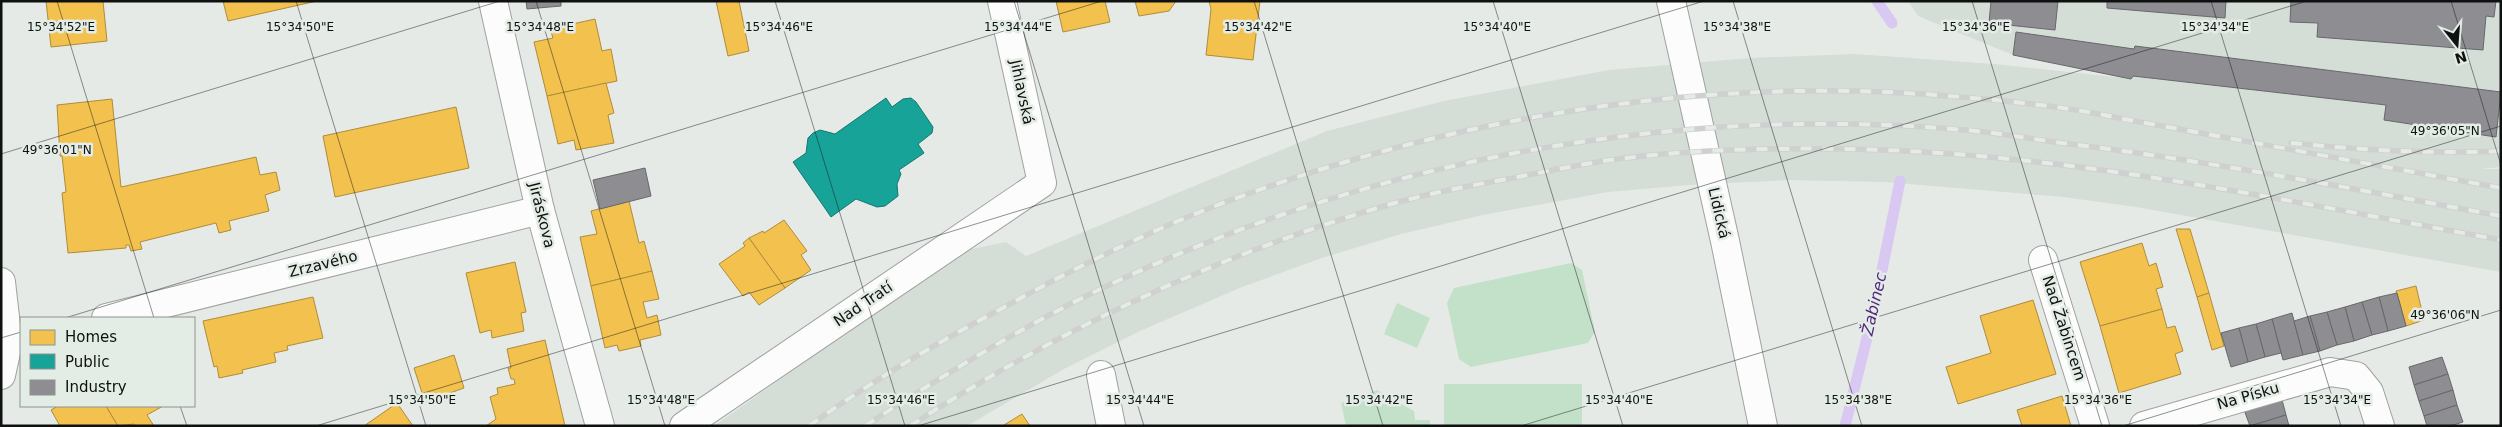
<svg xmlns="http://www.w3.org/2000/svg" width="2502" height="427" viewBox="0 0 2502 427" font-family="'DejaVu Sans',sans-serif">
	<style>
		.built { fill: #d4ddd6 }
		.green { fill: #c3e0c8 }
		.homes { fill: #f2c14e; stroke: #ae8c3b }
		.public { fill: #17a398; stroke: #14776f }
		.industry { fill: #8d8d92; stroke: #67686b }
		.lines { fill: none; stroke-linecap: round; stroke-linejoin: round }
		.stream { stroke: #d9c8f2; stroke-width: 11 }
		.minor-casing { stroke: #9fa2a0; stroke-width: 30 }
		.major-casing { stroke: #9fa2a0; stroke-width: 30 }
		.minor { stroke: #fbfcfb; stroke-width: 28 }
		.major { stroke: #fbfcfb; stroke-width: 28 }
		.rail-casing { stroke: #d0d0d0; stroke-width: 5.5 }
		.rail { stroke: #e4ece6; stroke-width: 4; stroke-dasharray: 11; stroke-linecap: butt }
		.ticks { fill: none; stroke: #0e110f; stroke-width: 1; stroke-opacity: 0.45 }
		.labels { text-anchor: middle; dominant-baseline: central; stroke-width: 5; stroke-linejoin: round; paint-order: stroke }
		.street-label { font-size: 15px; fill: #0e110f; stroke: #e4ece6 }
		.water-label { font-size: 16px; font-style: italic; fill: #562980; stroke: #e4ece6 }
		.ticks-label { font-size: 12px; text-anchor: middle; fill: #0e110f; stroke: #e4ece6; stroke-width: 5; stroke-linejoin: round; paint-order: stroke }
	</style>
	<rect width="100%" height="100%" fill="#e6eae7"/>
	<polygon class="built" points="1908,1 2501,1 2501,167 2480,169 2501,169 2501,272 2136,207 2063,197 1885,182 1788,180 1689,185 1608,192 1483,215 1401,234 1322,258 1242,287 1140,331 1064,369 967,426 714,426 962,251 1006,242 1026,256 1327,131 1444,101 1609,70 1750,58 1855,54 1994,64 2124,78 2013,55 1918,16"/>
	<g class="green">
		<polygon points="1571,263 1582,270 1595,332 1588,343 1471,367 1459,359 1447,303 1454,288"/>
		<polygon points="1397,303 1430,318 1417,348 1384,334"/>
		<rect x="1444" y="384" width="138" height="42"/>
		<polygon points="1377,390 1414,411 1415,420 1430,420 1430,426 1346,426 1341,403"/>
	</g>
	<g class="homes">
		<polygon points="46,1 103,1 107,41 51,47"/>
		<polygon points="223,1 317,1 228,21"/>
		<polygon points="716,1 739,1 749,51 728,56"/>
		<polygon points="1056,1 1105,1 1110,22 1063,32"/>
		<polygon points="1135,1 1176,1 1169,11 1139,16"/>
		<polygon points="1209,1 1260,1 1253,60 1206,55 1211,9"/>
		<polygon points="595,19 602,51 611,49 617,81 547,96 534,42 553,38 550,29"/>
		<polygon points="606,83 614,113 608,115 614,143 576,150 574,140 558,144 547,96"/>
		<polygon points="112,99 121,187 256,157 260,175 276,172 280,190 265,195 269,211 229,221 231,230 219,233 216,223 140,242 142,249 131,251 129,245 126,245 126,248 68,253 62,193 66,192 62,156 60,156 57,105"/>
		<polygon points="456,107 469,168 335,197 323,136"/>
		<polygon points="629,201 639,243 644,241 652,271 591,286 580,237 597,234 591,211"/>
		<polygon points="784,220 807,251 801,255 811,270 785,288 749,238 763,231 764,233"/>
		<polygon points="2176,229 2190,229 2209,293 2197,297"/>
		<polygon points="749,238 785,288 759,305 749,292 743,296 719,264 745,246 743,243"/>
		<polygon points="2142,243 2149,266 2156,263 2163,287 2156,289 2162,309 2100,326 2080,262"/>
		<polygon points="515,262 526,312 521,313 524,331 492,338 491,330 480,333 466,273"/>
		<polygon points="652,271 659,299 643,302 647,318 657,315 661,335 640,340 641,346 619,351 617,345 605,348 591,286"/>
		<polygon points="2416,286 2424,320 2406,326 2396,291"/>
		<polygon points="2209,293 2224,346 2212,350 2197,297"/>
		<polygon points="313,297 323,338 287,346 288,350 274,353 276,362 242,370 243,373 219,378 217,366 214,367 203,321"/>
		<polygon points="2033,300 2056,374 1958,404 1946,367 1991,353 1980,316"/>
		<polygon points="2162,309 2167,328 2175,326 2183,351 2175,354 2181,374 2119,393 2100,326"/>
		<polygon points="545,340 565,426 486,426 496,419 490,397 498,394 497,388 515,384 514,379 511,379 508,368 511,368 507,349"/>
		<polygon points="454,355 464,388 425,402 414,368"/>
		<polygon points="2062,396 2071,426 2022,426 2017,410"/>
		<polygon points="397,403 413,426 364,426"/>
		<polygon points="58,406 106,406 118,426 60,426 51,410"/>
		<polygon points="106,406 163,406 147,415 154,426 135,426 134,424 118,426"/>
		<polygon points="1022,414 1030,426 1004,426 1004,425"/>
	</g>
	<polygon class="public" points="886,98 892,107 903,99 911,98 916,102 933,127 932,133 918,144 924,153 899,170 901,174 897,184 898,196 885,206 877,207 856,199 831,217 793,162 806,153 808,138 813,133 820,130 835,134"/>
	<g class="industry">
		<polygon points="526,1 561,1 561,6 527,9"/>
		<polygon points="1991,1 2058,1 2055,30 1989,23"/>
		<polygon points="2107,1 2226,1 2225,18 2107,8"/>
		<polygon points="2291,1 2496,1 2494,17 2486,16 2483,50 2317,37 2318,23 2290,22"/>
		<polygon points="2016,32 2134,49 2135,46 2501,92 2496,137 2384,120 2386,105 2133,76 2131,79 2013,55"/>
		<polygon points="645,168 651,196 600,209 593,180"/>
		<polygon points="2397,293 2406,326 2388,331 2379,297"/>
		<polygon points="2379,297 2388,331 2372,335 2362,302"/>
		<polygon points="2362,302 2372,335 2354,341 2345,307"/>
		<polygon points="2345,307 2354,341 2337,345 2327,312"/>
		<polygon points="2327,312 2337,345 2320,351 2310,316"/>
		<polygon points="2292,313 2303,355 2283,360 2272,319"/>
		<polygon points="2310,316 2320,351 2303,355 2294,321"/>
		<polygon points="2272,319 2281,353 2265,357 2256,324"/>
		<polygon points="2256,324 2265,357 2248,362 2239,328"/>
		<polygon points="2239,328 2248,362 2231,367 2221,333"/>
		<polygon points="2442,357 2448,374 2414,385 2409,367"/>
		<polygon points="2448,374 2453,390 2419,401 2414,385"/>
		<polygon points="2453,390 2457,405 2424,416 2419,401"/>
		<polygon points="2281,396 2286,415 2250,426 2243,407"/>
		<polygon points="2457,405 2463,422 2450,426 2427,426 2424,416"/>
		<polygon points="2286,415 2289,426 2250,426"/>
	</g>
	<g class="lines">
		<g class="stream">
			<polyline points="1877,1 1892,23"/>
			<polyline points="1845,426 1874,310 1900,181"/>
		</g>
		<g class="minor-casing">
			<g id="minor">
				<polyline points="493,1 540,210 600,426"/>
				<polyline points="2043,260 2095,426"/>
				<polyline points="1,282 8,343 1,375"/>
				<polyline points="106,318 540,210"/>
				<polyline points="1101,375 1111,426"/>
				<polyline points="684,426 1042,183 1002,1"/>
				<polyline points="2144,426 2330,372 2356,376 2369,392 2380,426"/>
			</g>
		</g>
		<g class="major-casing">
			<polyline id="major" points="1671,1 1725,241 1763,426"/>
		</g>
		<use href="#minor" class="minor"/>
		<use href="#major" class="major"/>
		<g class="rail-casing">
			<g id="rail">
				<path d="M2291,143C2361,150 2430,154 2501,151"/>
				<path d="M809,426C869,383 933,345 999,310C1069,271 1140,235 1215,206C1428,125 1658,83 1886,92C1945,95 2005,100 2063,108C2093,112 2121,119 2151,124C2268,145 2384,167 2501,188"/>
				<path d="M865,426C944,375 1024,325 1109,285C1378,158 1680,103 1976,131C2011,135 2044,141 2078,145C2220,163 2360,190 2501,216"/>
				<path d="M910,426C1060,329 1219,254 1391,204C1431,193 1472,185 1513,178C1543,172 1573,166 1603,161C1695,148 1791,147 1885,150C2092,158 2297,203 2501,240"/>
			</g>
		</g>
		<use href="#rail" class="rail"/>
	</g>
	<path class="ticks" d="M57,1L154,318M296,1L426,426M536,1L665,426M775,1L905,426M1014,1L1144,426M1254,1L1383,426M1493,1L1623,426M1733,1L1862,426M1972,1L2102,426M2211,1L2341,426M2451,1L2501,165M1,154L500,1M65,318L1102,1M1,338L21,332M180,406L187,426M316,426L1704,1M918,426L2307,1M1521,426L2501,126M2123,426L2501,310"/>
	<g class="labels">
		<g class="street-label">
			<text transform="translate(1022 92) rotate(78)">Jihlavská</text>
			<text transform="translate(1719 213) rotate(77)">Lidická</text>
			<text transform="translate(542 215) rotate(76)">Jiráskova</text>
			<text transform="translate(323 264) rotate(-14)">Zrzavého</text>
			<text transform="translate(863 304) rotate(-34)">Nad Tratí</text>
			<text transform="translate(2064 328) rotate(72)">Nad Žabincem</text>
			<text transform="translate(2248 396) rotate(-16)">Na Písku</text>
		</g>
		<g class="water-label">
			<text transform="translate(1874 304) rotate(-77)">Žabinec</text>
		</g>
	</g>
	<g class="ticks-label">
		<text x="61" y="31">15°34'52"E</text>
		<text x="300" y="31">15°34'50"E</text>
		<text x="540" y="31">15°34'48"E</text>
		<text x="779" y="31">15°34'46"E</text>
		<text x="1018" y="31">15°34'44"E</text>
		<text x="1258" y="31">15°34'42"E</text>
		<text x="1497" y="31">15°34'40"E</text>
		<text x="1737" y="31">15°34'38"E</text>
		<text x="1976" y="31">15°34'36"E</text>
		<text x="2215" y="31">15°34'34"E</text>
		<text x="2445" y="135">49°36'05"N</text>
		<text x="57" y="154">49°36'01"N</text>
		<text x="2445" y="319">49°36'06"N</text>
		<text x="422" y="404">15°34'50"E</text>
		<text x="661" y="404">15°34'48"E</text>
		<text x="901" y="404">15°34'46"E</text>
		<text x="1140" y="404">15°34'44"E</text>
		<text x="1379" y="404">15°34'42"E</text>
		<text x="1619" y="404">15°34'40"E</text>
		<text x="1858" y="404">15°34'38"E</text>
		<text x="2098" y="404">15°34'36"E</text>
		<text x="2337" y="404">15°34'34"E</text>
	</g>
	<rect width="2502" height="427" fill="none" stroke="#0e110f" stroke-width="5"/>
	<rect x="20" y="317" width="175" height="90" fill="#e4ece6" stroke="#8e9490"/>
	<rect x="30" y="330" width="25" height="15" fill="#f2c14e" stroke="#8e9490"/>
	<text x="65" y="342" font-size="15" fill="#0e110f">Homes</text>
	<rect x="30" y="354" width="25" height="15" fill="#17a398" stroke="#8e9490"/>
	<text x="65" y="367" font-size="15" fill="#0e110f">Public</text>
	<rect x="30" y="380" width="25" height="15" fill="#8d8d92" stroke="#8e9490"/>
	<text x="65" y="392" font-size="15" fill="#0e110f">Industry</text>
	<g transform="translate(2457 45) rotate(163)" stroke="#e4ece6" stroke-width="4" paint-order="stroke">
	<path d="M0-4L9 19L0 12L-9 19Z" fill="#0e110f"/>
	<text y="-8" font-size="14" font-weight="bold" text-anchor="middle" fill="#0e110f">N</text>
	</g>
</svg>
